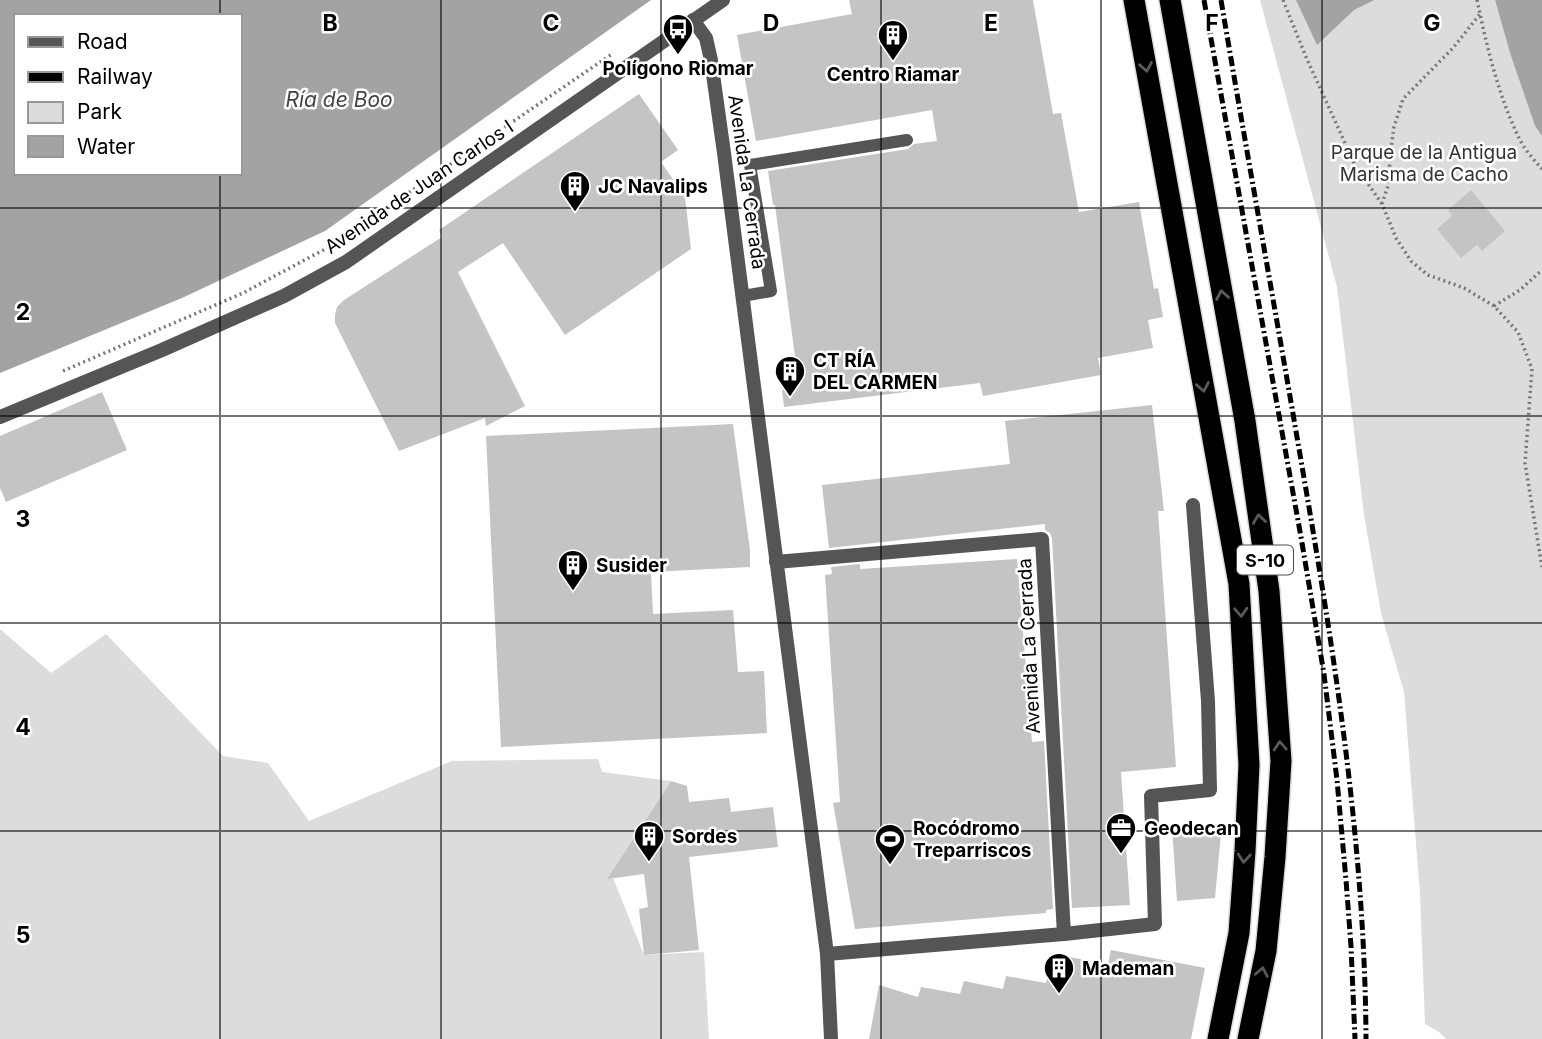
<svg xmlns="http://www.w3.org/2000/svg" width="1542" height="1039" viewBox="0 0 1542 1039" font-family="Inter,sans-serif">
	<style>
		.green { fill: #dcdcdc }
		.water { fill: #a3a3a3; fill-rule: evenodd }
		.building { fill: #c4c4c4 }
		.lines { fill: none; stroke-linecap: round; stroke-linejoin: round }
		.highway-casing { stroke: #dbdbdb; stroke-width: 24 }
		.path { stroke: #777; stroke-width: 3.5; stroke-dasharray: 2 3.5; stroke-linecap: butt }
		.lane { stroke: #555; stroke-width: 12 }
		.street { stroke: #555; stroke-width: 14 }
		.highway { stroke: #000; stroke-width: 21 }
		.rail { stroke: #000; stroke-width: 5; stroke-dasharray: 10 3.5 2 3.5; stroke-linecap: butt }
		.oneway { stroke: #595959 }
		.grid { fill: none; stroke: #000; stroke-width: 2; stroke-opacity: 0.55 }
		.labels { text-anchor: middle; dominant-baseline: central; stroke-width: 5; stroke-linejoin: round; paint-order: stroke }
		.shield { fill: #fff; stroke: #4c4c4c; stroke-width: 2 }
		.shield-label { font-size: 18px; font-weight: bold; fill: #000 }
		.poi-label { font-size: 19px; font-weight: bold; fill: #000; stroke: #fff; text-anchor: start }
		.park-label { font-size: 19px; fill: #333; stroke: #fff }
		.street-label { font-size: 19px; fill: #000; stroke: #fff }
		.water-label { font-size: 21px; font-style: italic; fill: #444; stroke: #fff }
		.grid-label { font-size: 23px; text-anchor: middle; font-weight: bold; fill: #000; stroke: #fff; stroke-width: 5; stroke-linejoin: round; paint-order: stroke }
	</style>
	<rect width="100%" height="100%" fill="#fff"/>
	<g class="green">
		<polygon points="1260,0 1495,0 1510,53 1535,126 1542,136 1542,1039 1446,1039 1439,1032 1425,1024 1420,894 1404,692 1381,613 1364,515 1337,287"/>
		<polygon points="0,629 51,673 106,634 223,756 268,763 309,821 452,761 598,759 602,772 671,781 611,873 644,955 704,952 709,1039 0,1039"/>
	</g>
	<g class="water">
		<path d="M0,0H651L325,231L182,298L0,373ZM16,16H240V173H16Z"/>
		<polygon points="1296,0 1374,0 1354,10 1317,45"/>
		<polygon points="1495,0 1542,0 1542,136 1535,126 1510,53"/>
	</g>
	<g class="building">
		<polygon points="849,0 1033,0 1053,114 1061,113 1079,212 1139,202 1154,289 1158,288 1163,317 1148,320 1153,348 1098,358 1101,375 983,396 980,383 784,407 782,390 799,387 775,205 773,205 768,171 908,149 914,144 937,141 932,110 756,141 737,35 852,14"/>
		<polygon points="639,94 678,150 661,162 685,197 691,249 565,335 503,243 458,272 525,406 486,426 485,418 399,451 335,323 335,315 337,307 344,300 442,237 439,230"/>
		<polygon points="1471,190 1505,231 1482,251 1477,245 1461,258 1437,229 1452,216 1448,210"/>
		<polygon points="102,392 127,450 6,502 0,488 0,436"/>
		<polygon points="1152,405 1164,511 1158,511 1176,767 1121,772 1130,905 1072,908 1052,538 1050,533 1045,530 1045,524 829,548 822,485 1010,464 1005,421"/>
		<polygon points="733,424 750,550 750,567 651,572 653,614 733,610 738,672 764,671 767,733 501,747 486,436"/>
		<polygon points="1017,559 1032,742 1044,741 1053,909 1046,910 1046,913 855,929 833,803 840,802 825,575 832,574 831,567 860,564 860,569"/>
		<polygon points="671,781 687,786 689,802 729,798 731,812 773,807 778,847 689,857 699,950 644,955 639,909 648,907 644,874 607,879"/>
		<polygon points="1222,823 1215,898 1177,901 1172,827"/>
		<polygon points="1111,950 1205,968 1191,1039 869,1039 879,985 918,997 921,987 960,994 964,981 1003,989 1006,976 1046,983 1052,954 1108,964"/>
	</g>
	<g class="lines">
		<g class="highway-casing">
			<g id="highway">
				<polyline points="1134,0 1239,584 1249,765 1245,851 1239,933 1218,1039"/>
				<polyline points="1170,0 1245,421 1269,591 1281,761 1275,857 1266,951 1248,1039"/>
			</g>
		</g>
		<g class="path">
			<polyline points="1283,0 1306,57 1355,165 1382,204 1396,238 1411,261 1428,275 1464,288 1494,306 1518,332 1532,369 1525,463 1542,567"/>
			<path d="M1477,0C1487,47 1498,95 1519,138C1524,149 1534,160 1542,169"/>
			<polyline points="1382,204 1389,183 1390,155 1394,127 1403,99 1453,48 1480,14"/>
			<polyline points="1494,306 1520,290 1542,270"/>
			<polyline points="63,371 243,293 329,247 612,54"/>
		</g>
		<polyline class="lane" points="743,296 771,291 750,165 907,140"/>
		<g class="street">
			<polyline points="693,20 706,38 711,60 724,153 827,954 831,1039"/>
			<polyline points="0,417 162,350 284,296 346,262 723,0"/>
			<polyline points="776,562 1042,539 1064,934"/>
			<polyline points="827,954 1064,934 1155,924 1151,796 1210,790 1208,701 1193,505"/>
		</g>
		<use href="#highway" class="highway"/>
		<g class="rail">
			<polyline points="1204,0 1301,537 1324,674 1337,780 1346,880 1351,946 1355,1039"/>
			<path d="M1221,0C1248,160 1277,319 1304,478C1336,664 1365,851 1366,1039"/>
		</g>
	</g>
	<defs><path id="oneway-chevron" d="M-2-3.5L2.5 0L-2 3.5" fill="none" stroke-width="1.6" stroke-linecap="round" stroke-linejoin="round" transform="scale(1.75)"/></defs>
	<g class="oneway">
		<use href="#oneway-chevron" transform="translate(1146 67) rotate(80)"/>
		<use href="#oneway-chevron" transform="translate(1222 295) rotate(-100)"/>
		<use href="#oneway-chevron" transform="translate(1203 387) rotate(80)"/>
		<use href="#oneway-chevron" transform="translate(1259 519) rotate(-98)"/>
		<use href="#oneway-chevron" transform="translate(1241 612) rotate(87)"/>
		<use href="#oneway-chevron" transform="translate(1280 746) rotate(-94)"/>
		<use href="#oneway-chevron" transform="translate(1244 858) rotate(94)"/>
		<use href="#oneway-chevron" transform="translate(1262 972) rotate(-79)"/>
	</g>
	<path class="grid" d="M220,0V16M441,0V1039M661,0V1039M881,0V1039M1101,0V1039M1322,0V1039M220,173V1039M0,208H1542M0,416H1542M0,623H1542M0,831H1542"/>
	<defs>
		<g id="bus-pin" transform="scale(1.575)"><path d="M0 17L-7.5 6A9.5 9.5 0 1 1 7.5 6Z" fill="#000" stroke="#fff"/><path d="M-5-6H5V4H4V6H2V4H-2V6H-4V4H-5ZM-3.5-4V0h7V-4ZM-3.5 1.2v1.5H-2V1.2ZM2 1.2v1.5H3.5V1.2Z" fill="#fff"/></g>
		<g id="building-pin" transform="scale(1.575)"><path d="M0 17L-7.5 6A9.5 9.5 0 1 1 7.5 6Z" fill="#000" stroke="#fff"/><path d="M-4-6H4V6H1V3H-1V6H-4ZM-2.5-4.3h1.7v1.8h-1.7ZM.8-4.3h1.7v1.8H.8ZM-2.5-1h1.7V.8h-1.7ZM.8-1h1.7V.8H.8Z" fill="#fff"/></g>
		<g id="office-pin" transform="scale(1.575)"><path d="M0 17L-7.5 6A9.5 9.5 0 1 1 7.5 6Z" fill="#000" stroke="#fff"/><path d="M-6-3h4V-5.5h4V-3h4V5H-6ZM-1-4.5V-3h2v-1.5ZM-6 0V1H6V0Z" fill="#fff"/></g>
		<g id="stadium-pin" transform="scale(1.575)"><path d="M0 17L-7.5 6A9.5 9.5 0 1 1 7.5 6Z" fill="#000" stroke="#fff"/><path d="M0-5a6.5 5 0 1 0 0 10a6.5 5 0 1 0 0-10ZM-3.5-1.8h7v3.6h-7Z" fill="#fff"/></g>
	</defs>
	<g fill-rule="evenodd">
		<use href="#bus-pin" x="678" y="29"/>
		<use href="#building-pin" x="893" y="35"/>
		<use href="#building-pin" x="575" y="186"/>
		<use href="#building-pin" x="790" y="371"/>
		<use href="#building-pin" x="573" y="565"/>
		<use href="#office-pin" x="1121" y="828"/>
		<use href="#building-pin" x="649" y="836"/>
		<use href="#stadium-pin" x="890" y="839"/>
		<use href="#building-pin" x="1059" y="968"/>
	</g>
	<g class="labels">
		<rect class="shield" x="1237" y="545.5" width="56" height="29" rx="5"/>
		<g class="shield-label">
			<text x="1265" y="560">S-10</text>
		</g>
		<g class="poi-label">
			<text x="678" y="68" text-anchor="middle">Polígono Riomar</text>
			<text x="893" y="74" text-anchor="middle">Centro Riamar</text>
			<text x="598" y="186">JC Navalips</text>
			<text x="813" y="360">CT RÍA<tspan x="813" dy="22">DEL CARMEN</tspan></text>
			<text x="596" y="565">Susider</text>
			<text x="913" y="828">Rocódromo<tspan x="913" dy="22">Treparriscos</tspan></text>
			<text x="1144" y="828">Geodecan</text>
			<text x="672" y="836">Sordes</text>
			<text x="1082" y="968">Mademan</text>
		</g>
		<g class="park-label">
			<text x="1424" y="152">Parque de la Antigua<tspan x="1424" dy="22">Marisma de Cacho</tspan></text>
		</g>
		<g class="street-label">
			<text transform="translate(747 182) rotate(82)">Avenida La Cerrada</text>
			<text transform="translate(419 187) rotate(-34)">Avenida de Juan Carlos I</text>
			<text transform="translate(1029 646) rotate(-93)">Avenida La Cerrada</text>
		</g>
		<g class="water-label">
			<text x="339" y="99">Ría de Boo</text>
		</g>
	</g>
	<g class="grid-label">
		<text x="330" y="31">B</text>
		<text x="551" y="31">C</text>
		<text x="771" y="31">D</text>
		<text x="991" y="31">E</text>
		<text x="1212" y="31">F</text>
		<text x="1432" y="31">G</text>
		<text x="23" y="320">2</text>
		<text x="23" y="527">3</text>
		<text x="23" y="735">4</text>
		<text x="23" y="943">5</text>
	</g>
	<rect x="14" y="14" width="228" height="161" fill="#ffffff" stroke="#999999" stroke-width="2"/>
	<rect x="28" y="37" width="35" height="10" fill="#555555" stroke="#999999" stroke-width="2"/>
	<text x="77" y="49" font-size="21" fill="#000000">Road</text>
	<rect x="28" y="72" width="35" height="10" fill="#000000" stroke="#999999" stroke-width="2"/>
	<text x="77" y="84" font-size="21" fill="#000000">Railway</text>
	<rect x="28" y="102" width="35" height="21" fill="#dcdcdc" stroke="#999999" stroke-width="2"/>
	<text x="77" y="119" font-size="21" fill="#000000">Park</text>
	<rect x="28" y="136" width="35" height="21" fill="#a3a3a3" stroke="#999999" stroke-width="2"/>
	<text x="77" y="154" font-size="21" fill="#000000">Water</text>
</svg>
